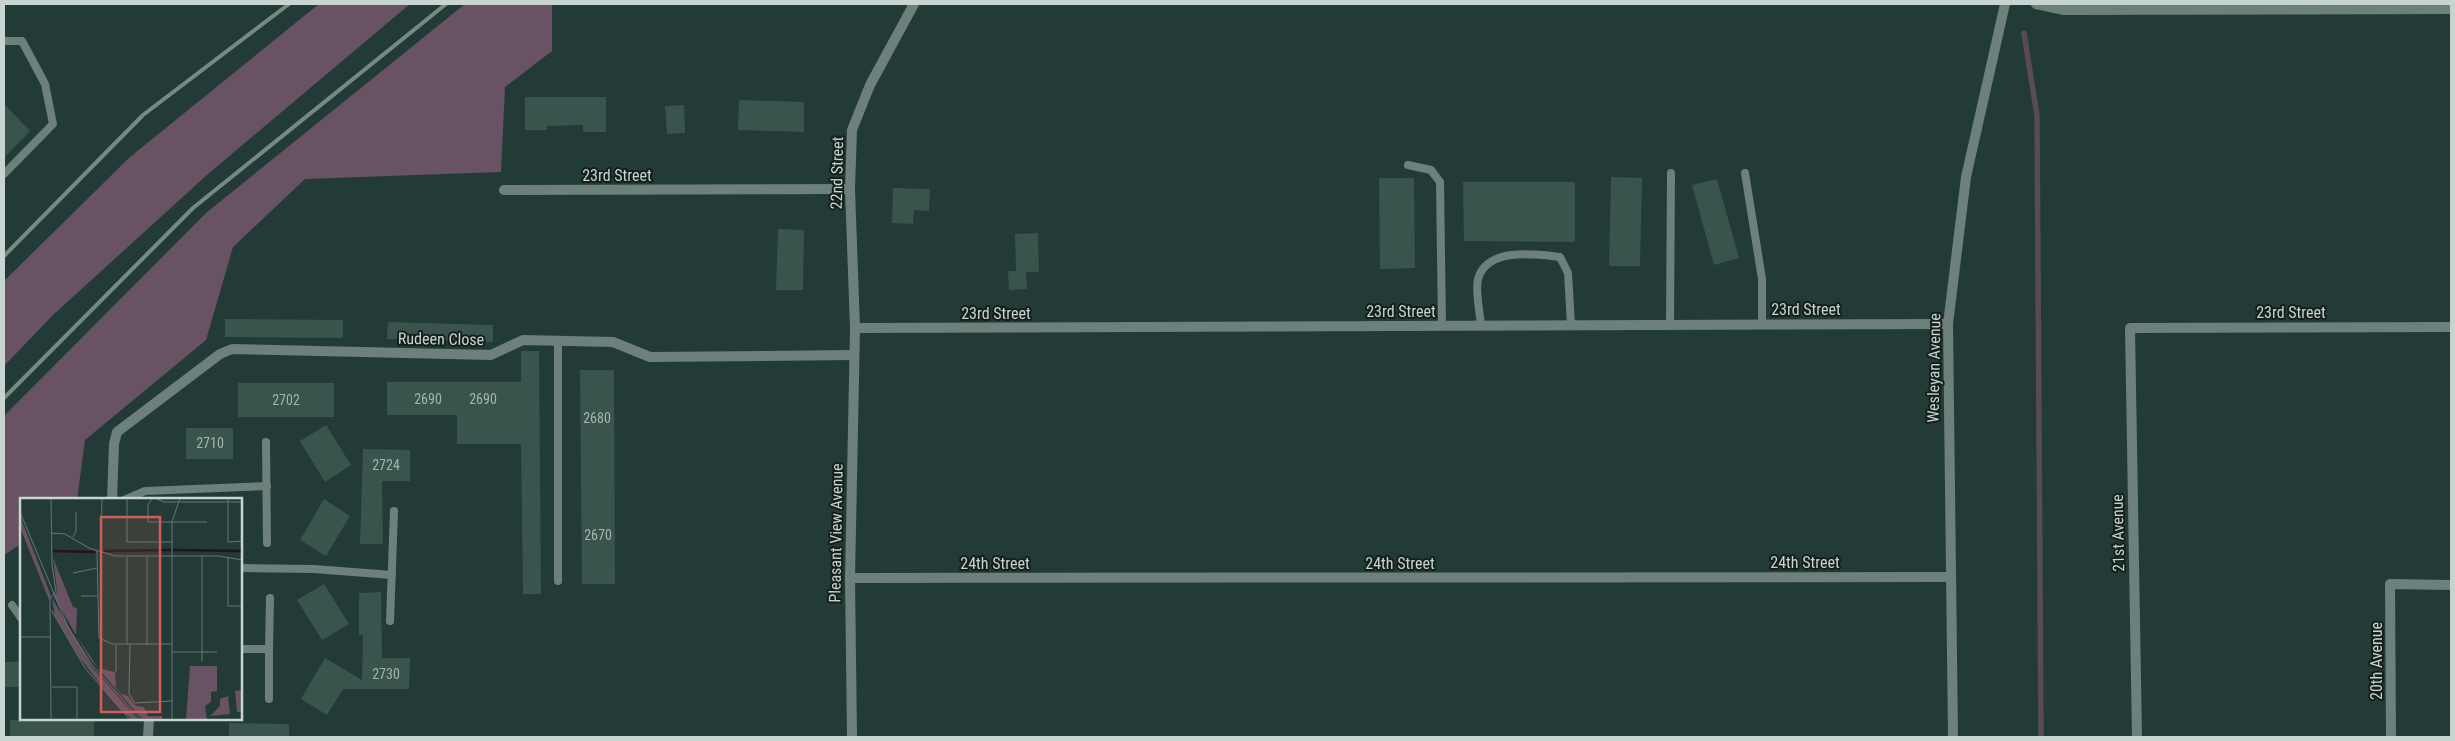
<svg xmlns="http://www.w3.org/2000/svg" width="2455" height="741" viewBox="0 0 2455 741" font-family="'Roboto Condensed',sans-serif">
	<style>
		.green { fill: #685264 }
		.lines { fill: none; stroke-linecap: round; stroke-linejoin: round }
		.stream { stroke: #584a58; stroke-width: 5.5 }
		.building { fill: #39534d }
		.service { stroke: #6d807b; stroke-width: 8 }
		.minor { stroke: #6d807b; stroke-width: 10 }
		.tertiary { stroke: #6d807b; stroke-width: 10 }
		.rail { stroke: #768985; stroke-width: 4 }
		.labels { text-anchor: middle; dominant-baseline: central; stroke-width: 4; stroke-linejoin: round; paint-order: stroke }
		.number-label { font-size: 14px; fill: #a4b4b0 }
		.street-label { font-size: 16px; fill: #c7d5d1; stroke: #15201d }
		.inset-river { fill: none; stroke: #280f24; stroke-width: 2.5 }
		.inset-road { fill: none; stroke: #657974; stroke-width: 1 }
		.view { fill: #d25c5b; fill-opacity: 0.15; stroke: #d25c5b; stroke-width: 2.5 }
		.inset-edge { fill: none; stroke: #c7d5d1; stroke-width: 2.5 }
	</style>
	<rect width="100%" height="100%" fill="#233b36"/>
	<g class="green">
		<polygon points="319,4 410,4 208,174 53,315 4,366 4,281 130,157"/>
		<polygon points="465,4 552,4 552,51 505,87 501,172 305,179 233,247 206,340 85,440 77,500 21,500 21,544 4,555 4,416 206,213"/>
	</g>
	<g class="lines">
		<polyline class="stream" points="2024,33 2037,116 2041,737"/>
	</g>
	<g class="building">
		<polygon points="525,97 606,97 606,132 583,132 583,125 547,126 547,130 525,130"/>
		<polygon points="739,100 804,102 804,132 738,130"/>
		<polygon points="4,104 30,131 4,158"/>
		<polygon points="684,105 685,133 667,134 665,106"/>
		<polygon points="1611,177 1642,178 1640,266 1609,266"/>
		<polygon points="1379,178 1414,178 1415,268 1380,269"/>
		<polygon points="1717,179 1739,258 1714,265 1692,185"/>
		<polygon points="1463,182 1575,182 1575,242 1464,241"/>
		<polygon points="893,188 930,189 929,211 914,210 913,224 892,223"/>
		<polygon points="778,229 804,230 803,290 776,290"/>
		<polygon points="1038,233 1039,272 1026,272 1027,289 1009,290 1008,271 1016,271 1015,234"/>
		<polygon points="225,319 343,320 343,338 225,337"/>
		<polygon points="388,322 493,325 493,342 387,339"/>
		<polygon points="521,351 539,351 541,594 523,594 521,444 457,444 457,415 387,415 387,382 521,382"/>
		<polygon points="580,370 614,370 615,584 582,584"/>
		<rect x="238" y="383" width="96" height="34"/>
		<polygon points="326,425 351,465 325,482 300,441"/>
		<rect x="186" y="428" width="47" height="31"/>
		<polygon points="363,449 410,450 410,481 382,481 383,544 360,544"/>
		<polygon points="324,499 350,516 326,556 300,540"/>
		<polygon points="324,584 349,624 322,640 297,600"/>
		<polygon points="381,592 382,658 410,658 409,689 343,689 327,715 301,699 325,658 362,680 363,635 359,635 359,593"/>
		<rect x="4" y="662" width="17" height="25"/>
		<rect x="10" y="720" width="84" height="17"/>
		<polygon points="229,723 289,724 289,737 229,737"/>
	</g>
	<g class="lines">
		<g class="service">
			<polyline points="4,41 22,41 45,84 53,124 4,174"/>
			<polyline points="1408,165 1431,170 1440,182 1442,326"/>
			<polyline points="1745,173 1762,279 1762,325"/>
			<polyline points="1670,325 1671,173"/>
			<path d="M1481,326C1480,312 1475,292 1478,279C1487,247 1535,254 1560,257L1568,273L1571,325"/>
			<polyline points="558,341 558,581"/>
			<polyline points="266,442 267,543"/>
			<polyline points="124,500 145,491 267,486"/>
			<polyline points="241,568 314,569 392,575"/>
			<polyline points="12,605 21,618"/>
			<polyline points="390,621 394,511"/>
			<polyline points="241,649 269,649 270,598"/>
			<polyline points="269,649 269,699"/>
		</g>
		<g class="minor">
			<polyline points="2036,4 2064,10 2451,9"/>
			<polyline points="504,190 850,189"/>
			<polyline points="855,328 1948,324"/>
			<polyline points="112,500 114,444 117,432 220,354 232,349 491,355 523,340 613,342 650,357 854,355"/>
			<polyline points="850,578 1950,577"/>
			<polyline points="148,737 149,720"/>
			<polyline points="852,737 850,578 855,328 850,189 852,130 870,85 914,4"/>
			<polyline points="2137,737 2130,328 2451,327"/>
			<polyline points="2391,737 2390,584 2451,585"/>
		</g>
		<polyline class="tertiary" points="1953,737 1948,324 1966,177 2005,4"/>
		<g class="rail">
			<polyline points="4,256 143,115 289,4"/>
			<polyline points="4,398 193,208 446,4"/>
		</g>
	</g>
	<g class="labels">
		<g class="number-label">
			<text x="428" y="399">2690</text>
			<text x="483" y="399">2690</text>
			<text x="286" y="400">2702</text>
			<text x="597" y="418">2680</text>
			<text x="210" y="443">2710</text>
			<text x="386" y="465">2724</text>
			<text x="598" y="535">2670</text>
			<text x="386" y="674">2730</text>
		</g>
		<g class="street-label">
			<text transform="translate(837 173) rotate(-89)">22nd Street</text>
			<text x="617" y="175">23rd Street</text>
			<text x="1806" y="309">23rd Street</text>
			<text x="1401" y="311">23rd Street</text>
			<text x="2291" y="312">23rd Street</text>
			<text x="996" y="313">23rd Street</text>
			<text transform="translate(441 339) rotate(1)">Rudeen Close</text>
			<text transform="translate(1934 368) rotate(-89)">Wesleyan Avenue</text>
			<text transform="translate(836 533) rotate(-89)">Pleasant View Avenue</text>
			<text transform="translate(2118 533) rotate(-91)">21st Avenue</text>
			<text x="1805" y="562">24th Street</text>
			<text x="995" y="563">24th Street</text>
			<text x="1400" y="563">24th Street</text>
			<text transform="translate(2376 661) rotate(-90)">20th Avenue</text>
		</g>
	</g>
	<g transform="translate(20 498)">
		<rect width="222" height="222" fill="#233b36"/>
		<path d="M0,18L31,98L29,102L0,29ZM33,60L53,109L57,110L56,137L78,170L95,174L96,190L101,196L108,198L116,208L124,209L128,218H142V222H123L70,161L34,99L37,93ZM32,100L72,169L119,222H112L94,204L60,160L35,118ZM170,168H197V193L191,194V204L185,208L187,222H166ZM222,192V214H217L215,193ZM208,198L210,216L190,218L200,208V201Z" fill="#685264"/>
		<path class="inset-river" d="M153,52L223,53M33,53L75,54M84,53L151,52"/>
		<path class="inset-road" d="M107,0V44H152M132,0L128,7V24H187M135,0L144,4H223M208,0V44L223,43M0,14L48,129L72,167L121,222M31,35L45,36L69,50L95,58H198L223,62M53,39L56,33V14M77,53L79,140L92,146H152M81,54L82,0M107,59V146M127,59V147M208,59V108H223M53,75L77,70M61,98H77M32,113L65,170L110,222M0,139H31M110,146L109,196L115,205L152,203M96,147V174M152,154H197M182,164V58M32,189H57V222M31,222L30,101L36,93L32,67L31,0M152,222V24L160,0"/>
		<path class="view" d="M81,19H140V214H81Z"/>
		<rect width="222" height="222" class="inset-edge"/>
	</g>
	<rect width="2455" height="741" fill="none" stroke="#c7d5d1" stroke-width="10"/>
</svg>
